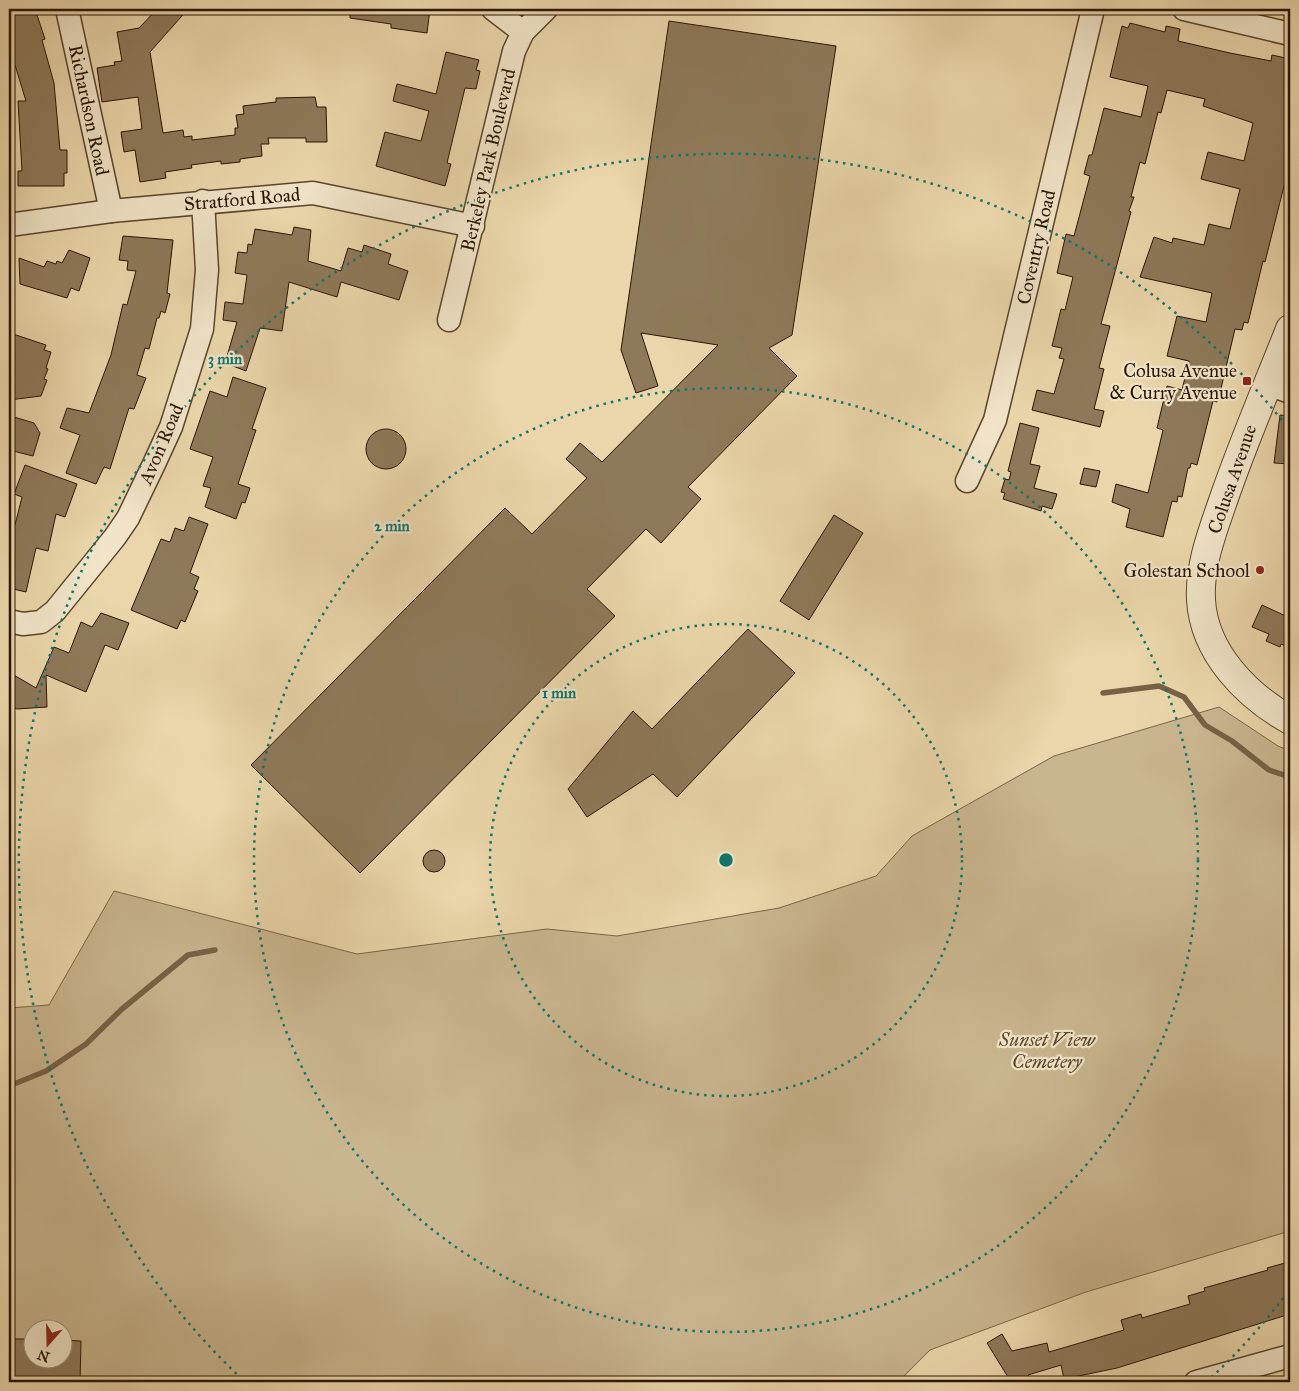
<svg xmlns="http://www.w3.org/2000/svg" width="1299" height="1391" viewBox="0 0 1299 1391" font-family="'IM FELL Great Primer',serif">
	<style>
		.green { fill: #c9b58e; stroke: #7a6548; fill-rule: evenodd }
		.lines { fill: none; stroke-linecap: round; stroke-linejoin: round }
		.stream { stroke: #766145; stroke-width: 5.5 }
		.building { fill: #8e795a; stroke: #2a1503 }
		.minor-casing { stroke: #5a452d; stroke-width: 25 }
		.tertiary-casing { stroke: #5a452d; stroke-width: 30 }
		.minor { stroke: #f1e4c8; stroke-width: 22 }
		.tertiary { stroke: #f1e4c8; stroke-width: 28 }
		.ring { fill: none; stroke: #0f766e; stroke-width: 2.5; stroke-dasharray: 2.5 5 }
		.poi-dot { fill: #8f2418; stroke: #f1e4c8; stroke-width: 2 }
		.labels { text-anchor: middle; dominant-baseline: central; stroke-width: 4.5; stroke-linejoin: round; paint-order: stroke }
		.street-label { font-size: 19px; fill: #2a1503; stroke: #f1e4c8 }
		.poi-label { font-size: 19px; fill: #2a1503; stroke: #f1e4c8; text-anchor: end }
		.park-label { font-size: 19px; font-style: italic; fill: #5a452d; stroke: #f1e4c8 }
		.centre { fill: #0f766e; stroke: #f1e4c8; stroke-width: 2.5 }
		.ring-label { font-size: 15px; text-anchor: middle; font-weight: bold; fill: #0f766e; stroke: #f1e4c8; stroke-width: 4.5; stroke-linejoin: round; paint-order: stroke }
	</style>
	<rect width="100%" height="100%" fill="#ead6aa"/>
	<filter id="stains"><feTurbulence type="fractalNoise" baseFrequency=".004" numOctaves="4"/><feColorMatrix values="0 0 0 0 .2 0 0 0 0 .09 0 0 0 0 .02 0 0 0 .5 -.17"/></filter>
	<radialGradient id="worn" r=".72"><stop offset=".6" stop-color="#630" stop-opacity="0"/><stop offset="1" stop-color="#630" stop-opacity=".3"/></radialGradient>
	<path class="green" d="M1219,707L1278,746L1290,751V1231L1086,1292L930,1350L898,1382H9V1008L49,1005L114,891L357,954L547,929L617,936L779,908L876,876L912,836L1054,756ZM32,1328H62V1358H32Z"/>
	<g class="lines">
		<g class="stream">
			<polyline points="1103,693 1159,686 1184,697 1205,725 1232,741 1269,770 1290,777"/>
			<polyline points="9,1086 46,1071 86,1044 122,1009 188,955 215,950"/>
		</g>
	</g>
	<g class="building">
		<polygon points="9,9 35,9 45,39 42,40 54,83 60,150 67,150 67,173 64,173 64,186 18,186 18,171 22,171 18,101 26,101 15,65 9,67"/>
		<polygon points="157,9 188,9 150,52 163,133 183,130 184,137 192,136 192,140 235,135 235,128 238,128 236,115 244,114 243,106 276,102 276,98 315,97 317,107 326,107 327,142 306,142 306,138 268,138 269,144 261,144 262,156 240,159 240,162 221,164 221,161 191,165 192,168 165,172 166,178 140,182 135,150 124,152 121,132 142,129 138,97 102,102 97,68 115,65 114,62 122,61 117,32 139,28"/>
		<polygon points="350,9 430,9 427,33 391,28 391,24 350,18"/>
		<polygon points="669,21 836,46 792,335 769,348 797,376 688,487 701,499 661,543 646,529 587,589 615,616 360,873 251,765 505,508 532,534 587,478 566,459 580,443 602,462 718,345 641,333 658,386 636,393 621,350"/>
		<polygon points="1130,23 1165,32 1166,26 1180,29 1178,41 1230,53 1271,61 1272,55 1290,59 1290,124 1287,140 1290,141 1290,162 1265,262 1263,261 1248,323 1244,322 1242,330 1235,329 1219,397 1217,402 1213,401 1197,465 1191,463 1190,468 1188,468 1182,497 1178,496 1177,502 1172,501 1163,537 1126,527 1130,509 1112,502 1116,484 1148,493 1163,430 1157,428 1167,386 1182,390 1189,361 1167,356 1177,316 1206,322 1212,293 1140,277 1154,237 1172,243 1173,238 1204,245 1209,224 1230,229 1240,189 1201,179 1208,152 1244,161 1253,123 1203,106 1205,99 1167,90 1161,113 1158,112 1145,164 1140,162 1131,197 1134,197 1129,211 1131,212 1101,324 1110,326 1099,368 1104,369 1094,409 1104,411 1100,427 1032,410 1037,390 1054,394 1064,359 1059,358 1062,348 1052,346 1061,309 1065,310 1073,277 1057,273 1066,234 1074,236 1090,176 1084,174 1089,155 1092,155 1104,108 1141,117 1148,86 1110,77 1122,26 1128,28"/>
		<polygon points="446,52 479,60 476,70 480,71 476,89 465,88 447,163 451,164 445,186 376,166 385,132 421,141 429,111 393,101 397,84 436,94"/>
		<polygon points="294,227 311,230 308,261 341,271 348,248 362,252 364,245 391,254 388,264 408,271 399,300 341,282 337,297 289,282 282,331 260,328 246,371 225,363 237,322 223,320 225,302 243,304 247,275 235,273 238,252 247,253 248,244 252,245 255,229 292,235"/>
		<polygon points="123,236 173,240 167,293 170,294 165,313 161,311 159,318 157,318 149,349 145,348 137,375 146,378 134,409 129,408 110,469 104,467 96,484 66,473 80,435 60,428 67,408 89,413 111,355 123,304 127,305 136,271 127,270 128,261 119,260"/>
		<polygon points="69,250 90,258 79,291 71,288 67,298 20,284 19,258 44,267 47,261 56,264 57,261 62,263"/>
		<polygon points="13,334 46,345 44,350 51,352 46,368 48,369 44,379 47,380 41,396 9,400 9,344"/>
		<polygon points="233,377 266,388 252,429 256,430 238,484 250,488 245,503 242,502 236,519 205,507 211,488 203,486 213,457 190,449 210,391 227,397"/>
		<polygon points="1280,415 1290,416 1290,464 1274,463"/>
		<polygon points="14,417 34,423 40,433 33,456 13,451 9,443 9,433"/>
		<polygon points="1020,423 1039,428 1030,464 1040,466 1034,488 1057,494 1052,509 1042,506 1041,511 1003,499 1005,493 1001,492 1005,479 1009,480 1011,472 1008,471"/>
		<circle cx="386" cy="449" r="20"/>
		<polygon points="25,465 77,484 65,517 56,514 48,551 36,548 26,592 9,588 9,523 15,525 22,497 14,494"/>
		<polygon points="1084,468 1100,471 1096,487 1080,484"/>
		<polygon points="834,515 863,533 809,620 780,601"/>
		<polygon points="189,517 208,524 190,573 199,577 194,589 198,591 185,622 181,620 177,629 131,610 161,539 170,542 175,528 184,531"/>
		<polygon points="1262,605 1290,618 1290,648 1281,644 1280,647 1266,641 1269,634 1252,627"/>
		<polygon points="101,613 129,623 118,650 105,645 86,692 46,675 47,707 17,709 9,706 12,674 36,688 54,647 69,653 81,622 92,627"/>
		<polygon points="748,629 795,673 677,797 653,774 587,817 568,789 633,711 652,729"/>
		<circle cx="434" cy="861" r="11"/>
		<polygon points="1285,1263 1290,1282 1290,1314 1117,1368 1064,1379 1061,1365 1028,1375 1032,1382 1011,1382 987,1343 1002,1334 1012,1351 1047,1343 1049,1352 1124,1330 1121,1320 1141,1314 1142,1318 1190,1304 1188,1296 1205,1291 1204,1288 1268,1270 1267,1268"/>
		<polygon points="9,1339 32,1339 32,1358 62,1358 62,1340 81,1341 80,1382 9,1382"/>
	</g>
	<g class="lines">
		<g class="minor-casing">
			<g id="minor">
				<polyline points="67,9 111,211"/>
				<polyline points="493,9 523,32"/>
				<polyline points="1184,9 1290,34"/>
				<polyline points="9,225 111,211 313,193 473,226"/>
				<polyline points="449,320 514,51 523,32 546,9"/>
				<polyline points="1268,384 1290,392"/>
				<polyline points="967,481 995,420 1093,9"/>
				<polyline points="9,621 23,624 41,622 55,611 115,537 128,518 154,464 171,427 202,329 207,270 203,201"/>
				<polyline points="1196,1382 1290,1356"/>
			</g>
		</g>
		<g class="tertiary-casing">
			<path id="tertiary" d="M1290,329C1268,385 1244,440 1224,498C1213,530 1199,565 1201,600C1204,653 1247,696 1290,720"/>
		</g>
		<use href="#minor" class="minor"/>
		<use href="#tertiary" class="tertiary"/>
	</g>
	<g class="ring">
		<circle cx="726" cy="860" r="236"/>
		<circle cx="726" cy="860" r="472"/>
		<path d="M1288 1292A709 709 0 0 1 1210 1379M242 1379A709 709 0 1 1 1288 428"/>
	</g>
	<g class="poi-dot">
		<rect x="1242" y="376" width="10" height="10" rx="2.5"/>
		<circle cx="1260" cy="570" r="5"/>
	</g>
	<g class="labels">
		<g class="street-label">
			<text transform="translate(89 110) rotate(78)">Richardson Road</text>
			<text transform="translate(488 160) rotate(-77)">Berkeley Park Boulevard</text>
			<text transform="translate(242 199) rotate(-5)">Stratford Road</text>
			<text transform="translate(1036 247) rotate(-77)">Coventry Road</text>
			<text transform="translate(161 444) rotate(-67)">Avon Road</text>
			<text transform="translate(1232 479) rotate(-71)">Colusa Avenue</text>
		</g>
		<g class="poi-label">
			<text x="1237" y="370">Colusa Avenue<tspan x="1237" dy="22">&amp; Curry Avenue</tspan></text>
			<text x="1250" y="570">Golestan School</text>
		</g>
		<g class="park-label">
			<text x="1047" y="1039">Sunset View<tspan x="1047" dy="22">Cemetery</tspan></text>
		</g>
	</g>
	<circle cx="726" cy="860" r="8" class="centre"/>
	<g class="ring-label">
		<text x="225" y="364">3 min</text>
		<text x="392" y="531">2 min</text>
		<text x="559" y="698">1 min</text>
	</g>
	<rect width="1299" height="1391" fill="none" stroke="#ead6aa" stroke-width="30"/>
	<rect x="10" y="10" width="1279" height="1371" fill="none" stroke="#2a1503" stroke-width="2.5"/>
	<rect x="15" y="15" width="1269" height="1361" fill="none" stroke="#2a1503"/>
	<g transform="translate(48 1344) rotate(200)"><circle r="24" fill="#f1e4c8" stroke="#a19179"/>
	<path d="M0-4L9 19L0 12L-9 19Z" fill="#8f2418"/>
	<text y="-8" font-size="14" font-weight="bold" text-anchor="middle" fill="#2a1503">N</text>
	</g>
	<rect width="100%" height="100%" filter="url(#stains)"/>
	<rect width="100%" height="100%" fill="url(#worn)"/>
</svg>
